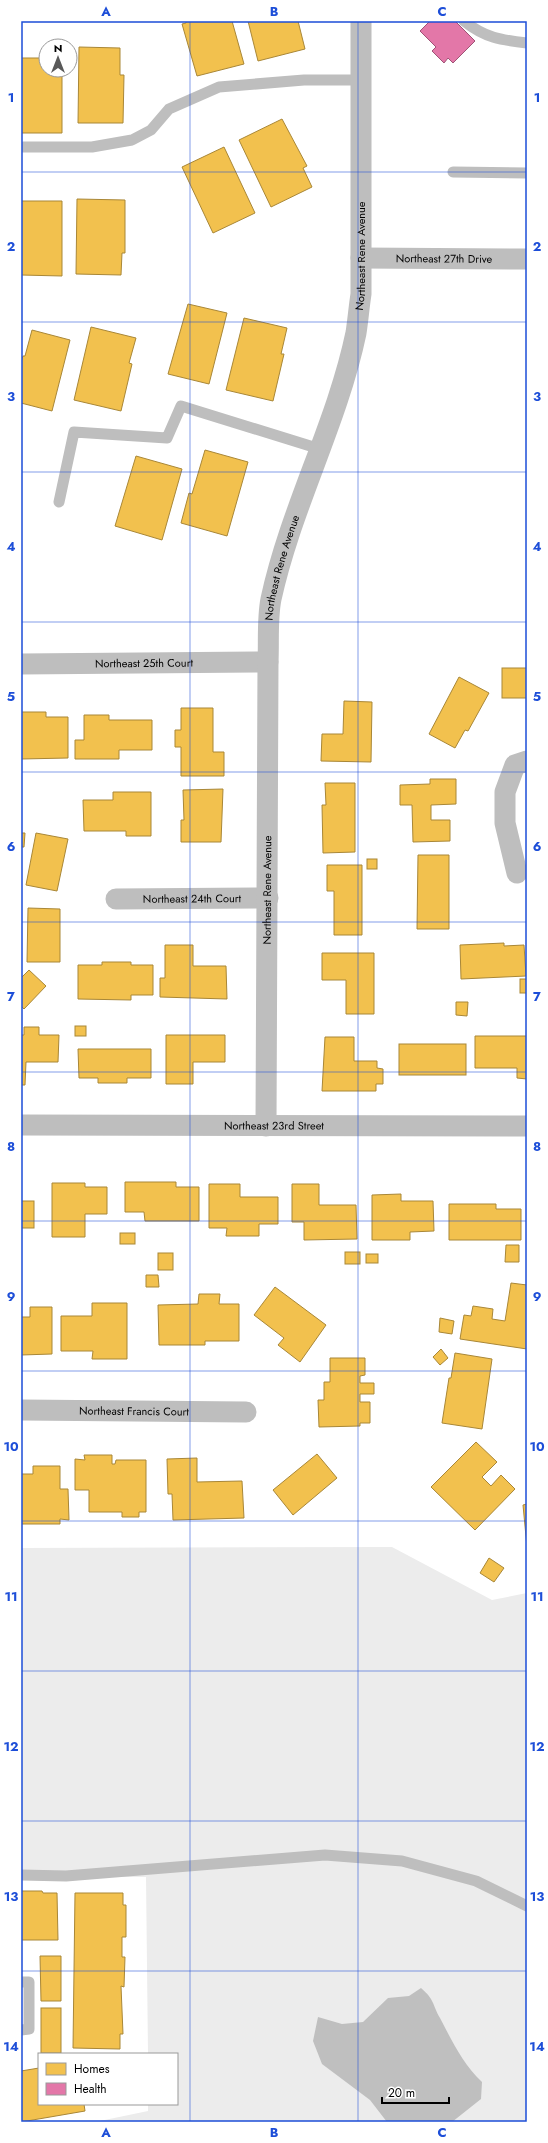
<svg xmlns="http://www.w3.org/2000/svg" width="548" height="2143" viewBox="0 0 548 2143" font-family="Jost,sans-serif">
	<style>
		.green { fill: #ececec }
		.water { fill: #bfbfbf }
		.homes { fill: #f2c14e; stroke: #a98737 }
		.health { fill: #e377a8; stroke: #9f5376 }
		.lines { fill: none; stroke-linecap: round; stroke-linejoin: round }
		.lane { stroke: #bebebe; stroke-width: 11 }
		.street { stroke: #bebebe; stroke-width: 21 }
		.grid { fill: none; stroke: #1d4ed8; stroke-width: 1; stroke-opacity: 0.55 }
		.labels { text-anchor: middle; dominant-baseline: central; stroke-width: 4; stroke-linejoin: round; paint-order: stroke }
		.street-label { font-size: 11px; fill: #000; stroke: #fff }
		.neatline { fill: none; stroke: #1d4ed8; stroke-width: 1.5 }
		.grid-label { font-size: 13px; text-anchor: middle; font-weight: bold; fill: #1d4ed8 }
	</style>
	<rect width="100%" height="100%" fill="#fff"/>
	<polygon class="green" points="392,1547 492,1600 527,1593 527,2122 95,2122 148,2111 148,2104 177,2104 177,2054 148,2054 146,1877 21,1876 21,1548"/>
	<path class="water" d="M421,1988C435,2000 432,2004 440,2018C452,2041 463,2064 482,2082L481,2099L452,2122H387L370,2100L322,2064L313,2041L318,2017L342,2024L363,2022L388,1998L409,1996Z"/>
	<g class="homes">
		<polygon points="186,21 232,21 244,64 197,76 182,24 186,23"/>
		<polygon points="248,21 298,21 305,49 258,61"/>
		<polygon points="79,47 120,48 120,75 124,75 123,123 78,123"/>
		<polygon points="21,58 46,58 46,70 62,70 62,133 21,133"/>
		<polygon points="282,119 307,166 303,168 312,187 271,207 239,140"/>
		<polygon points="224,147 255,213 213,233 182,167"/>
		<polygon points="77,199 125,200 125,253 122,253 121,275 76,274"/>
		<polygon points="21,201 62,201 62,276 21,275"/>
		<polygon points="188,304 227,313 209,384 168,374"/>
		<polygon points="244,318 287,328 281,354 284,354 273,401 226,390"/>
		<polygon points="91,327 136,338 129,363 132,364 121,411 74,400"/>
		<polygon points="32,330 70,340 52,411 21,403 21,362 23,356 25,356"/>
		<polygon points="205,450 248,462 227,536 181,523 189,493 192,494"/>
		<polygon points="136,456 182,469 162,540 115,526"/>
		<rect x="502" y="668" width="25" height="30"/>
		<polygon points="459,677 489,693 468,731 465,730 455,748 429,734"/>
		<polygon points="344,701 372,702 371,762 321,761 322,734 343,734"/>
		<polygon points="181,708 213,708 213,752 224,752 224,776 181,776 181,747 175,747 175,730 181,730"/>
		<polygon points="21,712 46,712 46,717 68,717 68,758 21,759"/>
		<polygon points="84,715 109,715 109,720 152,720 152,750 119,750 119,759 75,759 75,740 84,740"/>
		<polygon points="430,779 456,779 456,804 431,805 431,820 450,820 450,841 413,842 412,805 400,805 400,785 430,784"/>
		<polygon points="325,783 355,783 355,852 323,853 322,805 326,805"/>
		<polygon points="223,789 221,842 181,842 181,820 184,820 183,790"/>
		<polygon points="113,792 151,792 151,836 126,836 126,831 84,831 83,800 113,800"/>
		<polygon points="21,833 25,833 24,847 21,847"/>
		<polygon points="36,833 68,839 57,891 26,885"/>
		<polygon points="418,855 449,855 449,929 417,929"/>
		<rect x="367" y="859" width="10" height="10"/>
		<polygon points="327,865 362,865 362,935 334,935 334,891 327,891"/>
		<polygon points="28,908 60,909 60,962 27,962"/>
		<polygon points="504,943 504,946 524,945 526,976 461,979 460,945"/>
		<polygon points="165,945 193,945 193,966 226,966 227,999 160,997 160,978 165,978"/>
		<polygon points="322,953 374,953 374,1014 346,1014 346,980 322,980"/>
		<polygon points="102,962 131,962 131,965 153,965 153,995 131,995 131,1000 78,999 78,965 102,965"/>
		<polygon points="29,970 46,986 24,1009 21,1006 21,978"/>
		<rect x="520" y="979" width="7" height="14"/>
		<polygon points="456,1002 468,1002 467,1016 456,1015"/>
		<rect x="75" y="1026" width="11" height="10"/>
		<polygon points="24,1027 39,1027 39,1035 59,1035 58,1062 26,1062 25,1085 21,1085 21,1035 24,1035"/>
		<polygon points="166,1035 225,1035 225,1062 193,1062 193,1084 166,1084"/>
		<polygon points="475,1036 527,1036 527,1079 517,1078 517,1068 475,1068"/>
		<polygon points="325,1037 354,1037 354,1061 377,1061 377,1068 383,1069 383,1084 376,1084 376,1091 322,1091"/>
		<rect x="399" y="1044" width="67" height="31"/>
		<polygon points="78,1049 151,1049 151,1078 127,1078 127,1083 98,1083 98,1078 79,1078"/>
		<polygon points="125,1182 176,1182 176,1187 199,1187 199,1221 145,1221 144,1212 125,1212"/>
		<polygon points="52,1183 85,1183 85,1187 107,1187 107,1214 85,1214 85,1237 52,1237"/>
		<polygon points="209,1184 240,1184 240,1197 278,1197 278,1224 259,1224 259,1236 226,1236 227,1228 209,1228"/>
		<polygon points="292,1184 319,1184 319,1205 356,1205 357,1239 304,1240 304,1222 292,1222"/>
		<polygon points="401,1194 401,1201 433,1201 434,1231 410,1232 410,1240 372,1240 372,1195"/>
		<rect x="21" y="1201" width="13" height="27"/>
		<polygon points="449,1204 496,1204 496,1209 521,1209 521,1240 449,1240"/>
		<rect x="120" y="1233" width="15" height="11"/>
		<polygon points="506,1245 519,1245 519,1262 505,1262"/>
		<rect x="345" y="1252" width="15" height="12"/>
		<rect x="158" y="1253" width="15" height="17"/>
		<rect x="366" y="1254" width="12" height="9"/>
		<polygon points="146,1275 158,1275 159,1287 146,1287"/>
		<polygon points="511,1283 527,1285 527,1349 460,1339 464,1315 471,1316 473,1306 493,1309 492,1319 505,1321"/>
		<polygon points="275,1287 326,1325 300,1362 278,1345 284,1338 254,1315"/>
		<polygon points="199,1294 220,1294 219,1304 239,1304 239,1341 205,1341 205,1345 159,1345 158,1305 198,1304"/>
		<polygon points="92,1303 127,1303 127,1359 92,1359 93,1351 61,1351 61,1316 92,1316"/>
		<polygon points="30,1307 52,1307 52,1354 21,1355 21,1317 30,1317"/>
		<polygon points="440,1318 454,1321 452,1334 439,1332"/>
		<polygon points="441,1349 448,1358 440,1365 433,1357"/>
		<polygon points="455,1353 492,1359 482,1429 442,1423 449,1378 451,1378"/>
		<polygon points="330,1358 365,1358 365,1375 360,1376 360,1383 374,1383 374,1394 360,1394 360,1402 370,1402 370,1423 360,1423 360,1426 319,1427 318,1400 324,1400 324,1382 330,1382"/>
		<polygon points="476,1442 497,1462 482,1477 491,1486 501,1475 515,1489 475,1530 431,1487"/>
		<polygon points="317,1454 337,1478 293,1515 273,1490"/>
		<polygon points="84,1455 112,1455 112,1464 115,1464 116,1460 146,1460 146,1512 139,1512 139,1517 122,1517 122,1512 89,1512 89,1490 75,1490 75,1459 85,1460"/>
		<polygon points="197,1458 197,1482 242,1481 244,1518 173,1520 172,1494 168,1494 167,1459"/>
		<polygon points="33,1466 60,1466 60,1489 68,1489 69,1520 60,1519 60,1524 21,1524 21,1474 33,1474"/>
		<polygon points="527,1504 527,1547 523,1505"/>
		<polygon points="489,1558 504,1568 494,1582 480,1573"/>
		<polygon points="21,1891 42,1891 43,1893 57,1893 58,1940 21,1940"/>
		<polygon points="75,1893 123,1893 123,1905 126,1905 126,1937 122,1937 122,1957 125,1957 124,1987 121,1986 123,2034 120,2034 120,2049 73,2048"/>
		<polygon points="40,1956 61,1956 61,2001 41,2001"/>
		<rect x="41" y="2008" width="20" height="45"/>
		<polygon points="39,2068 39,2104 84,2104 85,2111 21,2122 21,2071"/>
	</g>
	<polygon class="health" points="430,21 455,21 475,41 453,63 448,58 444,63 432,51 436,47 420,31"/>
	<g class="lines">
		<g class="lane">
			<path d="M464,21C485,38 501,40 527,43"/>
			<polyline points="23,147 92,147 132,140 151,130 169,109 219,87 304,80 362,80"/>
			<polyline points="453,172 527,173"/>
			<polyline points="59,502 74,432 167,438 181,406 320,449"/>
			<polyline points="21,1875 66,1876 325,1855 402,1861 476,1881 527,1906"/>
			<polyline points="21,1982 29,1982 29,2029 21,2030"/>
		</g>
		<g class="street">
			<path id="s1" d="M361,258L527,259"/>
			<path id="s2" d="M21,664L268,662"/>
			<polyline points="517,873 505,823 505,792 515,765 527,761"/>
			<path id="s3" d="M116,899L268,898"/>
			<path id="s4" d="M21,1125L527,1126"/>
			<path id="s5" d="M266,1126L268,662C269,642 267,619 271,599C291,507 337,424 356,333C358,320 359,307 361,294V21"/>
			<path id="s6" d="M21,1410L246,1412"/>
		</g>
	</g>
	<path class="grid" d="M190,21V2122M358,21V2122M21,172H527M21,322H527M21,472H527M21,622H527M21,772H527M21,922H527M21,1072H527M21,1221H527M21,1371H527M21,1521H527M21,1671H527M21,1821H527M21,1971H527"/>
	<g class="labels">
		<g class="street-label">
			<text stroke="none"><textPath href="#s5" startOffset="884">Northeast Rene Avenue</textPath></text>
			<text stroke="none"><textPath href="#s1" startOffset="83">Northeast 27th Drive</textPath></text>
			<text stroke="none"><textPath href="#s5" startOffset="560">Northeast Rene Avenue</textPath></text>
			<text stroke="none"><textPath href="#s2" startOffset="123">Northeast 25th Court</textPath></text>
			<text stroke="none"><textPath href="#s5" startOffset="236">Northeast Rene Avenue</textPath></text>
			<text stroke="none"><textPath href="#s3" startOffset="76">Northeast 24th Court</textPath></text>
			<text stroke="none"><textPath href="#s4" startOffset="253">Northeast 23rd Street</textPath></text>
			<text stroke="none"><textPath href="#s6" startOffset="113">Northeast Francis Court</textPath></text>
		</g>
	</g>
	<rect width="548" height="2143" fill="none" stroke="#ffffff" stroke-width="44"/>
	<rect x="38" y="2053" width="140" height="52" fill="#ffffff" stroke="#999999"/>
	<rect x="46" y="2063" width="20" height="12" fill="#f2c14e" stroke="#999999"/>
	<text x="74" y="2073" font-size="12" fill="#000000">Homes</text>
	<rect x="46" y="2083" width="20" height="12" fill="#e377a8" stroke="#999999"/>
	<text x="74" y="2093" font-size="12" fill="#000000">Health</text>
	<g transform="translate(58 58)"><circle r="19" fill="#ffffff" stroke="#999999"/>
	<path d="M0-3L7 15L0 10L-7 15Z" fill="#595959"/>
	<text y="-6" font-size="11" font-weight="bold" text-anchor="middle" fill="#000000">N</text>
	</g>
	<path d="M382 2097v6h67v-6" fill="none" stroke="#000000" stroke-width="2"/>
	<text x="388" y="2097" font-size="12" fill="#000000" stroke="#ffffff" stroke-width="3" paint-order="stroke">20 m</text>
	<rect x="22" y="22" width="504" height="2099" class="neatline"/>
	<g class="grid-label">
		<text x="106" y="16">A</text>
		<text x="274" y="16">B</text>
		<text x="442" y="16">C</text>
		<text x="11" y="102">1</text>
		<text x="537" y="102">1</text>
		<text x="11" y="251">2</text>
		<text x="537" y="251">2</text>
		<text x="11" y="401">3</text>
		<text x="537" y="401">3</text>
		<text x="11" y="551">4</text>
		<text x="537" y="551">4</text>
		<text x="11" y="701">5</text>
		<text x="537" y="701">5</text>
		<text x="11" y="851">6</text>
		<text x="537" y="851">6</text>
		<text x="11" y="1001">7</text>
		<text x="537" y="1001">7</text>
		<text x="11" y="1151">8</text>
		<text x="537" y="1151">8</text>
		<text x="11" y="1301">9</text>
		<text x="537" y="1301">9</text>
		<text x="11" y="1451">10</text>
		<text x="537" y="1451">10</text>
		<text x="11" y="1601">11</text>
		<text x="537" y="1601">11</text>
		<text x="11" y="1751">12</text>
		<text x="537" y="1751">12</text>
		<text x="11" y="1901">13</text>
		<text x="537" y="1901">13</text>
		<text x="11" y="2051">14</text>
		<text x="537" y="2051">14</text>
		<text x="106" y="2137">A</text>
		<text x="274" y="2137">B</text>
		<text x="442" y="2137">C</text>
	</g>
</svg>
